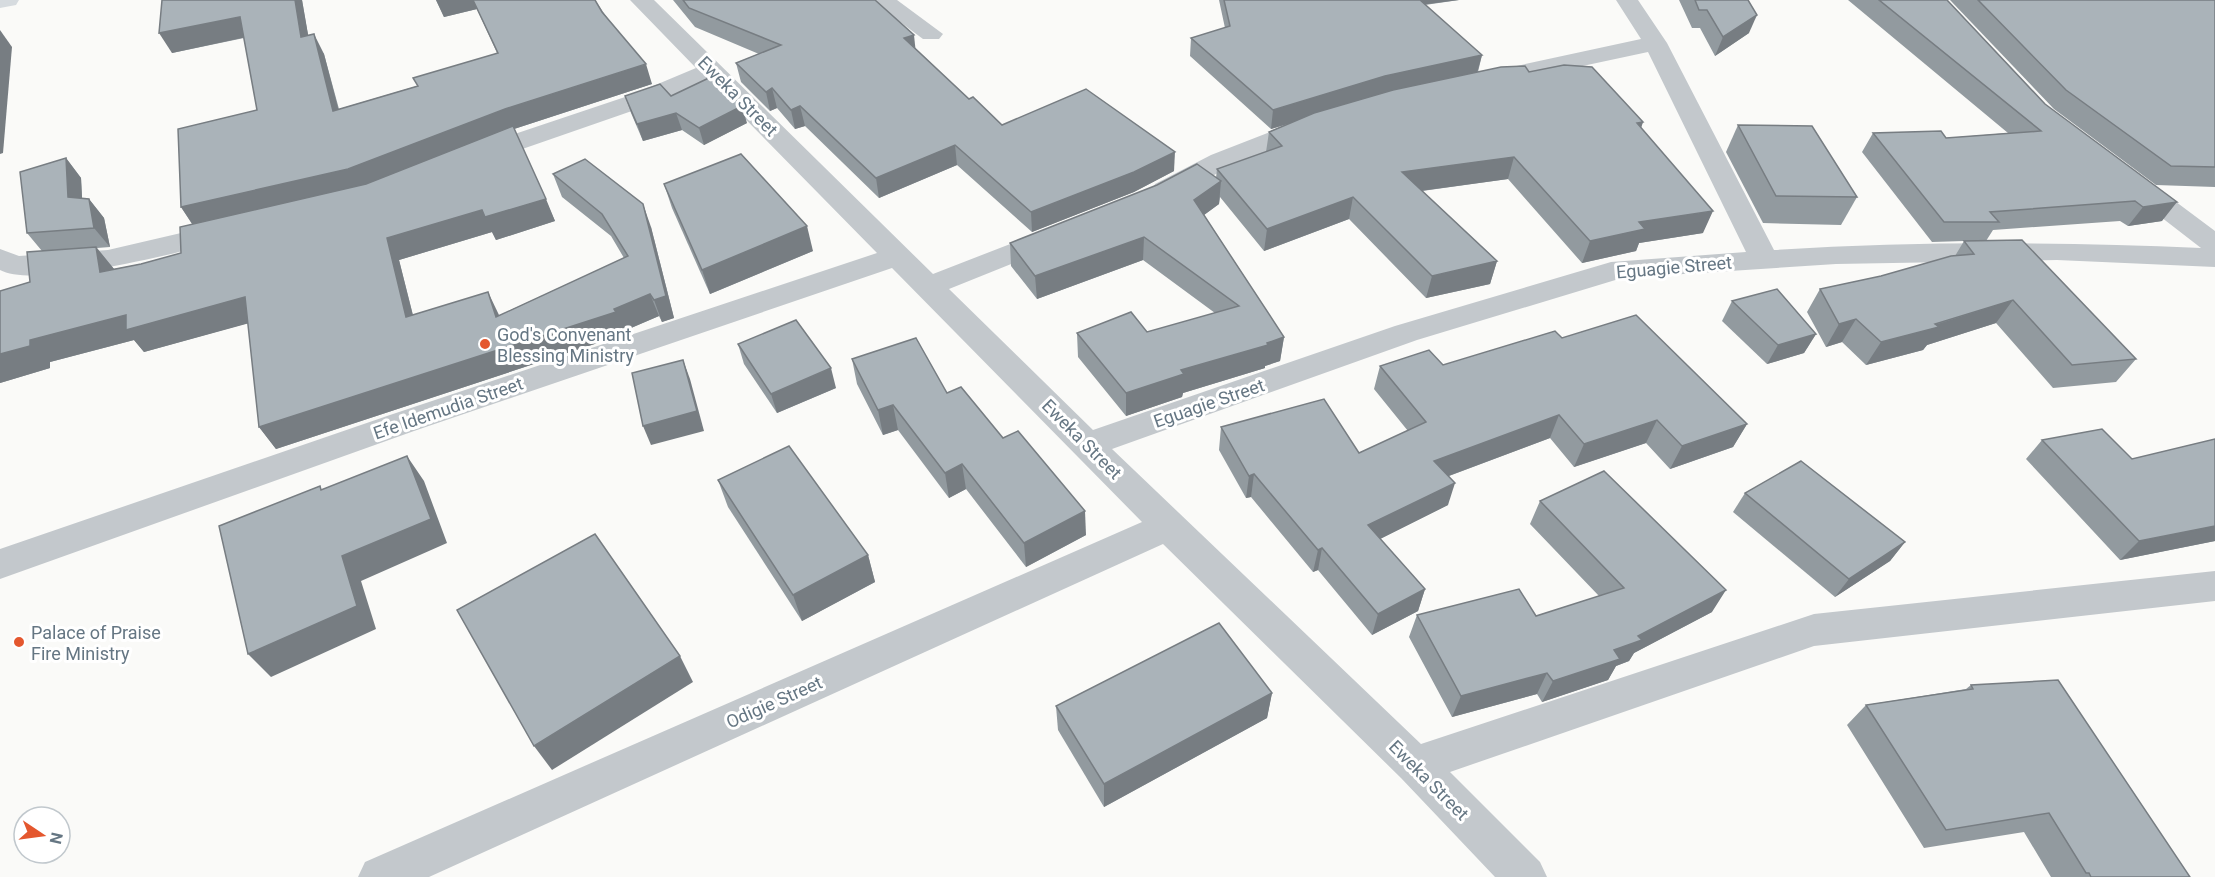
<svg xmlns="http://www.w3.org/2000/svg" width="2215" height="877" viewBox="0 0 2215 877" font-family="Roboto,sans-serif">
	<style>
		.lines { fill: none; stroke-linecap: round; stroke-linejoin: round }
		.minor { fill: #c3c8cc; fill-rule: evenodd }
		.major { fill: #d6dbdf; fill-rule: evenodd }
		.wall { fill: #929a9f }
		.shaded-wall { fill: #777d82 }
		.building { fill: #aab3b9; stroke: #777d82; stroke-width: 1.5 }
		.poi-dot { fill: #e4572e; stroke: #fff; stroke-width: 2 }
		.labels { text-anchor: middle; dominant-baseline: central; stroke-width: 6; stroke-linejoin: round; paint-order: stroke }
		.street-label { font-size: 18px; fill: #657683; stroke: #fff }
		.poi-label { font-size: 18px; fill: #657683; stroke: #fff; text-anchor: start }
	</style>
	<rect width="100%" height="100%" fill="#fafaf8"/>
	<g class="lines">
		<g class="minor">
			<path d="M630,0H654L933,274L1041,232L1051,229L1061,232L1065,238L1061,244L949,289L1093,430L1395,326L1611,262L1746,252L1648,52L1484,87L1475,85L1472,80L1475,75L1484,73L1641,39L1616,0H1638L1667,43L1774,250C1916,241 2059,242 2201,248L2126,190L2122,184L2126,178L2135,176L2144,178L2215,231V267L2057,260L1836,264L1622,278L1417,340L1112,449L1421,744L1814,614L2215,571V601L1814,646L1450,772L1540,862L1547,877H1495L1401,778L1163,544L429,877H358L365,862L1142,522L892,268L414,431L0,579V549L390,415L877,253L708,81L652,104L485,162L476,164L467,162L463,156L467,150L634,94L696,68Z"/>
			<polygon points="871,0 897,0 943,34 939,39 923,39"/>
			<polygon points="1309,117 1318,120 1322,125 1318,130 1229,167 1175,196 1165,198 1155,196 1152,190 1155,184 1211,155"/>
			<path d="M224,223L234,226L238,232L234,238C190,250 36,290 0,270V249L19,256L108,250Z"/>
		</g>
		<polygon class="major" points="0,0 19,0 16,5 0,8"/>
	</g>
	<g class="wall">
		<polygon points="162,0 302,0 308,35 324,54 339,109 417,86 497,53 477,9 444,17 436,0 595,0 652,84 514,129 555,221 496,240 492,232 399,260 413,315 500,315 624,258 611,236 562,197 553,174 651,227 674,318 662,322 659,316 624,331 625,334 276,449 259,427 248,323 144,352 134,340 50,362 50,368 0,383 0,291 30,282 42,251 27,233 66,158 81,178 82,198 89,199 104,218 110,247 97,248 114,269 141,264 181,253 192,224 181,207 257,110 244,38 172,53"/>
		<polygon points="673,0 875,0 916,49 969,99 1002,125 1174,171 1134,192 1032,232 957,165 879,198 805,126 795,129 777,108 770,111 741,82 736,63 759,54 695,27"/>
		<polygon points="1219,0 1459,0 1425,5 1482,55 1478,72 1529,72 1643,122 1641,128 1703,233 1639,243 1636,251 1582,263 1508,179 1422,191 1497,261 1490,284 1426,298 1349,219 1264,251 1220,197 1219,204 1204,215 1284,337 1280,361 1265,366 1265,368 1183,393 1182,397 1126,416 1078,357 1077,333 1147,332 1215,313 1143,260 1037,299 1011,266 1010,243 1216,178 1217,169 1266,152 1269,132 1291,123 1271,129 1190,56 1191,38 1225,28"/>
		<polygon points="1679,0 1748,0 1749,33 1715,56 1700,28 1692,28"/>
		<polygon points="1848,0 1947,0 2045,104 2162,221 2128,226 2120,221 1993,230 1986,241 2136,359 2116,382 2053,388 1996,323 1927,345 1923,350 1866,365 1842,342 1826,347 1807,312 1820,289 1881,276 1955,256 1964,241 1932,242 1862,152 1873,133 1946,138 2008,133"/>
		<polygon points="1950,0 2215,0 2215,187 2156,185 2054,109"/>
		<polygon points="625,96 671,96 747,123 704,145 682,130 643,141 631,113"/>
		<polygon points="1738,125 1857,197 1841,225 1763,223 1726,152"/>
		<polygon points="664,184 813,251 710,294 672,208"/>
		<polygon points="1732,301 1816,334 1804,353 1767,364 1722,321"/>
		<polygon points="1562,338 1747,424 1733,447 1670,469 1646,443 1574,467 1550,438 1449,476 1448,505 1380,539 1425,589 1418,611 1372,635 1318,570 1313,572 1251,497 1246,498 1219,450 1221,427 1359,453 1408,431 1374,389 1380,366 1443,365"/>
		<polygon points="738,344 836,388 777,413 744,364"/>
		<polygon points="852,359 947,393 1003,438 1086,535 1026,567 966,489 949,498 898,430 883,435 857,384"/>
		<polygon points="2215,439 2215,541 2120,560 2026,459 2042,440 2132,459"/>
		<polygon points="718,480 868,555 875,582 802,621 728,507"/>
		<polygon points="1745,493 1905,542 1890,561 1835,597 1733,512"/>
		<polygon points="1540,501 1712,612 1634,653 1629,661 1616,666 1608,680 1542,702 1537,694 1452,717 1409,637 1417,615 1536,616 1599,596 1530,524"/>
		<polygon points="1971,685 2190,877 2051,877 2024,832 1924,848 1847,725 1866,705 1966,689"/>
		<polygon points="1272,693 1267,718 1104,807 1058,730 1056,706"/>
	</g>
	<g class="shaded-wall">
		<polygon points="295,0 302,0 312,57 301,37"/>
		<polygon points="436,0 473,0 477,9 444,17"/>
		<polygon points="1406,0 1459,0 1405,7"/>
		<polygon points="1757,15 1749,33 1715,56 1723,37"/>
		<polygon points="240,17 251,36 172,53 159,33"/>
		<polygon points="0,30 12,47 3,153 0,154"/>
		<polygon points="314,34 324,54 344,131 333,111"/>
		<polygon points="914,35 916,54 904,38"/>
		<polygon points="1482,55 1477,73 1382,95 1271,129 1273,110 1385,76"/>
		<polygon points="646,64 652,84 514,129 359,190 195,228 181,207 505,109"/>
		<polygon points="772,88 777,108 770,111 766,92"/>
		<polygon points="742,106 747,123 704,145 699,128"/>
		<polygon points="800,106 805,126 795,129 791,110"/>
		<polygon points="676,113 682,130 643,141 637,124"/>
		<polygon points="1643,122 1635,144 1637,123"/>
		<polygon points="955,145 957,165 879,198 876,178"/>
		<polygon points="1175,152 1174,171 1134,192 1032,232 1031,212"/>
		<polygon points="1514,157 1508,179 1398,194 1402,172"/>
		<polygon points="66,158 81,178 83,216 68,197"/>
		<polygon points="1221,181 1219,204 1193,223 1194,200"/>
		<polygon points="1353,197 1349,219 1264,251 1267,229"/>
		<polygon points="89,199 104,218 110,247 94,228"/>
		<polygon points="546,199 555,221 496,240 492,232 399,260 419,340 406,317 387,238 482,210"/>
		<polygon points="2177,202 2162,221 2128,226 2143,207"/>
		<polygon points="643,204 651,227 674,318 662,322 654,300"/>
		<polygon points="1713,211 1703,233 1639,243 1636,251 1582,263 1590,241 1639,222"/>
		<polygon points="807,226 813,251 710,294 702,270"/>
		<polygon points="1144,237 1143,260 1037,299 1035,276"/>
		<polygon points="96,247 114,269 100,272"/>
		<polygon points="1497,261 1490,284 1426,298 1432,276"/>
		<polygon points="488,292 499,315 507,340 496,317"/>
		<polygon points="650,294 659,316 624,331 625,334 276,449 259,427 614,309"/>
		<polygon points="245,297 261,320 144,352 134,340 50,362 50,368 0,383 0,354 30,340 126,315"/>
		<polygon points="2013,300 1996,323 1927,345 1923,350 1866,365 1881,342"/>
		<polygon points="1856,319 1842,342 1826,347 1839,324"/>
		<polygon points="1816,334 1804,353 1767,364 1778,345"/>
		<polygon points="1284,337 1280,361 1265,366 1265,368 1183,393 1182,397 1126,416 1126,393 1181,370"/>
		<polygon points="683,360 690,379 704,431 651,445 643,426"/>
		<polygon points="831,368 836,388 777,413 771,394"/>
		<polygon points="893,405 898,430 883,435 878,410"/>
		<polygon points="1559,415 1550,438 1427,484 1434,461"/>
		<polygon points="1657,420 1646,443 1574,467 1584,444"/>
		<polygon points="1747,424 1733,447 1670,469 1682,446"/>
		<polygon points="407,456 424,481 447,543 361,581 376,629 271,677 248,654"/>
		<polygon points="962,464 966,489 949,498 945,473"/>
		<polygon points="1254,474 1251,497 1246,498 1249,476"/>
		<polygon points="1455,483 1448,505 1362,548 1368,525"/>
		<polygon points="1085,511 1086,535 1026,567 1024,543"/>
		<polygon points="2215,526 2215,541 2120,560 2139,541"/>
		<polygon points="1905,542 1890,561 1835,597 1849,579"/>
		<polygon points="1322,548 1318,570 1313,572 1318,550"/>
		<polygon points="868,555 875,582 802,621 793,595"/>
		<polygon points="1425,589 1418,611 1372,635 1378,614"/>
		<polygon points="1726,590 1712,612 1634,653 1629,661 1616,666 1608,680 1542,702 1553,681"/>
		<polygon points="680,656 693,682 552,770 534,746"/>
		<polygon points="1547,673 1537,694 1452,717 1461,696"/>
		<polygon points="1272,693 1267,718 1104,807 1104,784"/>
	</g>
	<g class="building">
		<polygon points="162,0 295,0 301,37 314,34 333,111 418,86 413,78 498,53 473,0 595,0 602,12 646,64 505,109 348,169 181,207 178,129 257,110 240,17 159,33"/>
		<polygon points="683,0 875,0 914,35 904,38 969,99 973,97 1002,125 1086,89 1175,152 1134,172 1031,212 955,145 876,178 800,106 791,110 772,88 766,92 736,63 781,45 689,8"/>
		<polygon points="1224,0 1420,0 1482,55 1385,76 1273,110 1191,38 1230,26"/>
		<polygon points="1695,0 1748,0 1757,15 1723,37 1707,10 1699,10"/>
		<polygon points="1879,0 1947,0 2045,104 2177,202 2143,207 2135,201 1990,212 1999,222 1944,222 1873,133 1941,131 1946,138 2041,131"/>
		<polygon points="1978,0 2215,0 2215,167 2171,166 2066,90"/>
		<polygon points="1564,65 1592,67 1643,122 1637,123 1713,211 1639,222 1645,229 1590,241 1514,157 1402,172 1497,261 1432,276 1353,197 1267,229 1217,169 1282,146 1269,132 1314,113 1393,90 1501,67 1525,66 1529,72"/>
		<polygon points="713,76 742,106 699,128 676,113 637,124 625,96 660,84 671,96"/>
		<polygon points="1738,125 1812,126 1857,197 1776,196"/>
		<polygon points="513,126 546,199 485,217 482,210 387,238 406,317 488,292 496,317 628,256 602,214 553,174 585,159 643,204 666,296 654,300 650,294 614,309 616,312 259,427 245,297 126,330 126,315 30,340 30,346 0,354 0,291 30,282 27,252 96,247 100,272 141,264 181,253 180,227 366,184"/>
		<polygon points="741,154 807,226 702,270 664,184"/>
		<polygon points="66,158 68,197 89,199 94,228 27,233 20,172"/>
		<polygon points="1197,164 1221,181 1194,200 1284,337 1267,343 1268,345 1181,370 1184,374 1126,393 1077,333 1131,312 1147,332 1239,306 1144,237 1035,276 1010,243 1157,185"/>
		<polygon points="2022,240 2136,359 2072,365 2013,300 1935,324 1939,327 1881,342 1856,319 1839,324 1820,289 1881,276 1951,256 1974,254 1964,241"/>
		<polygon points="1777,289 1816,334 1778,345 1732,301"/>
		<polygon points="1636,315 1747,424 1682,446 1657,420 1584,444 1559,415 1434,461 1455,483 1368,525 1425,589 1378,614 1322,548 1318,550 1254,474 1249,476 1221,427 1324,399 1359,453 1426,422 1380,366 1429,350 1443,365 1555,331 1562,338"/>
		<polygon points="796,320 831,368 771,394 738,344"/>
		<polygon points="916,338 947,393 961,387 1003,438 1018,431 1085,511 1024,543 962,464 945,473 893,405 878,410 852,359"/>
		<polygon points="683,360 697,411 643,426 632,373"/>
		<polygon points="2102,429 2132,459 2215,439 2215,526 2139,541 2042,440"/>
		<polygon points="789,446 868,555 793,595 718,480"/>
		<polygon points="407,456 431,519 342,556 357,606 248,654 219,526 320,486 321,490"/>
		<polygon points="1801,461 1905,542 1849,579 1745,493"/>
		<polygon points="1604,471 1726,590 1638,636 1642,640 1614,650 1620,659 1553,681 1547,673 1461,696 1417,615 1519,589 1536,616 1624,588 1540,501"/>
		<polygon points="595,534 680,656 534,746 457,610"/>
		<polygon points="1219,623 1272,693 1104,784 1056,706"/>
		<polygon points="2058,680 2190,877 2091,877 2089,873 2086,873 2049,813 1946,830 1866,705 1973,689 1971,685"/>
	</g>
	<g class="poi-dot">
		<circle cx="485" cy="344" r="6"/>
		<circle cx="19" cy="642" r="6"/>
	</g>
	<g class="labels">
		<g class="street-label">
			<text transform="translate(738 96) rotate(45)">Eweka Street</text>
			<text transform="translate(1674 267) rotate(-5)">Eguagie Street</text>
			<text transform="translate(1209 403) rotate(-19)">Eguagie Street</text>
			<text transform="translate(448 408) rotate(-19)">Efe Idemudia Street</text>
			<text transform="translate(1082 439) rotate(45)">Eweka Street</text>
			<text transform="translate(774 702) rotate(-24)">Odigie Street</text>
			<text transform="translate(1429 780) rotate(45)">Eweka Street</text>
		</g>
		<g class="poi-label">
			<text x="497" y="334">God's Convenant<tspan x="497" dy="21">Blessing Ministry</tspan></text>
			<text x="31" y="632">Palace of Praise<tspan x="31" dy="21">Fire Ministry</tspan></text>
		</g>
	</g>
	<g transform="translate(42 835) rotate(103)"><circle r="28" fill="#ffffff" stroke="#c1c8cd" stroke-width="1.5"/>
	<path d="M0-4.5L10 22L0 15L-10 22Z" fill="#e4572e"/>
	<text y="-9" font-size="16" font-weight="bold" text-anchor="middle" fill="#657683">N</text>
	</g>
</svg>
